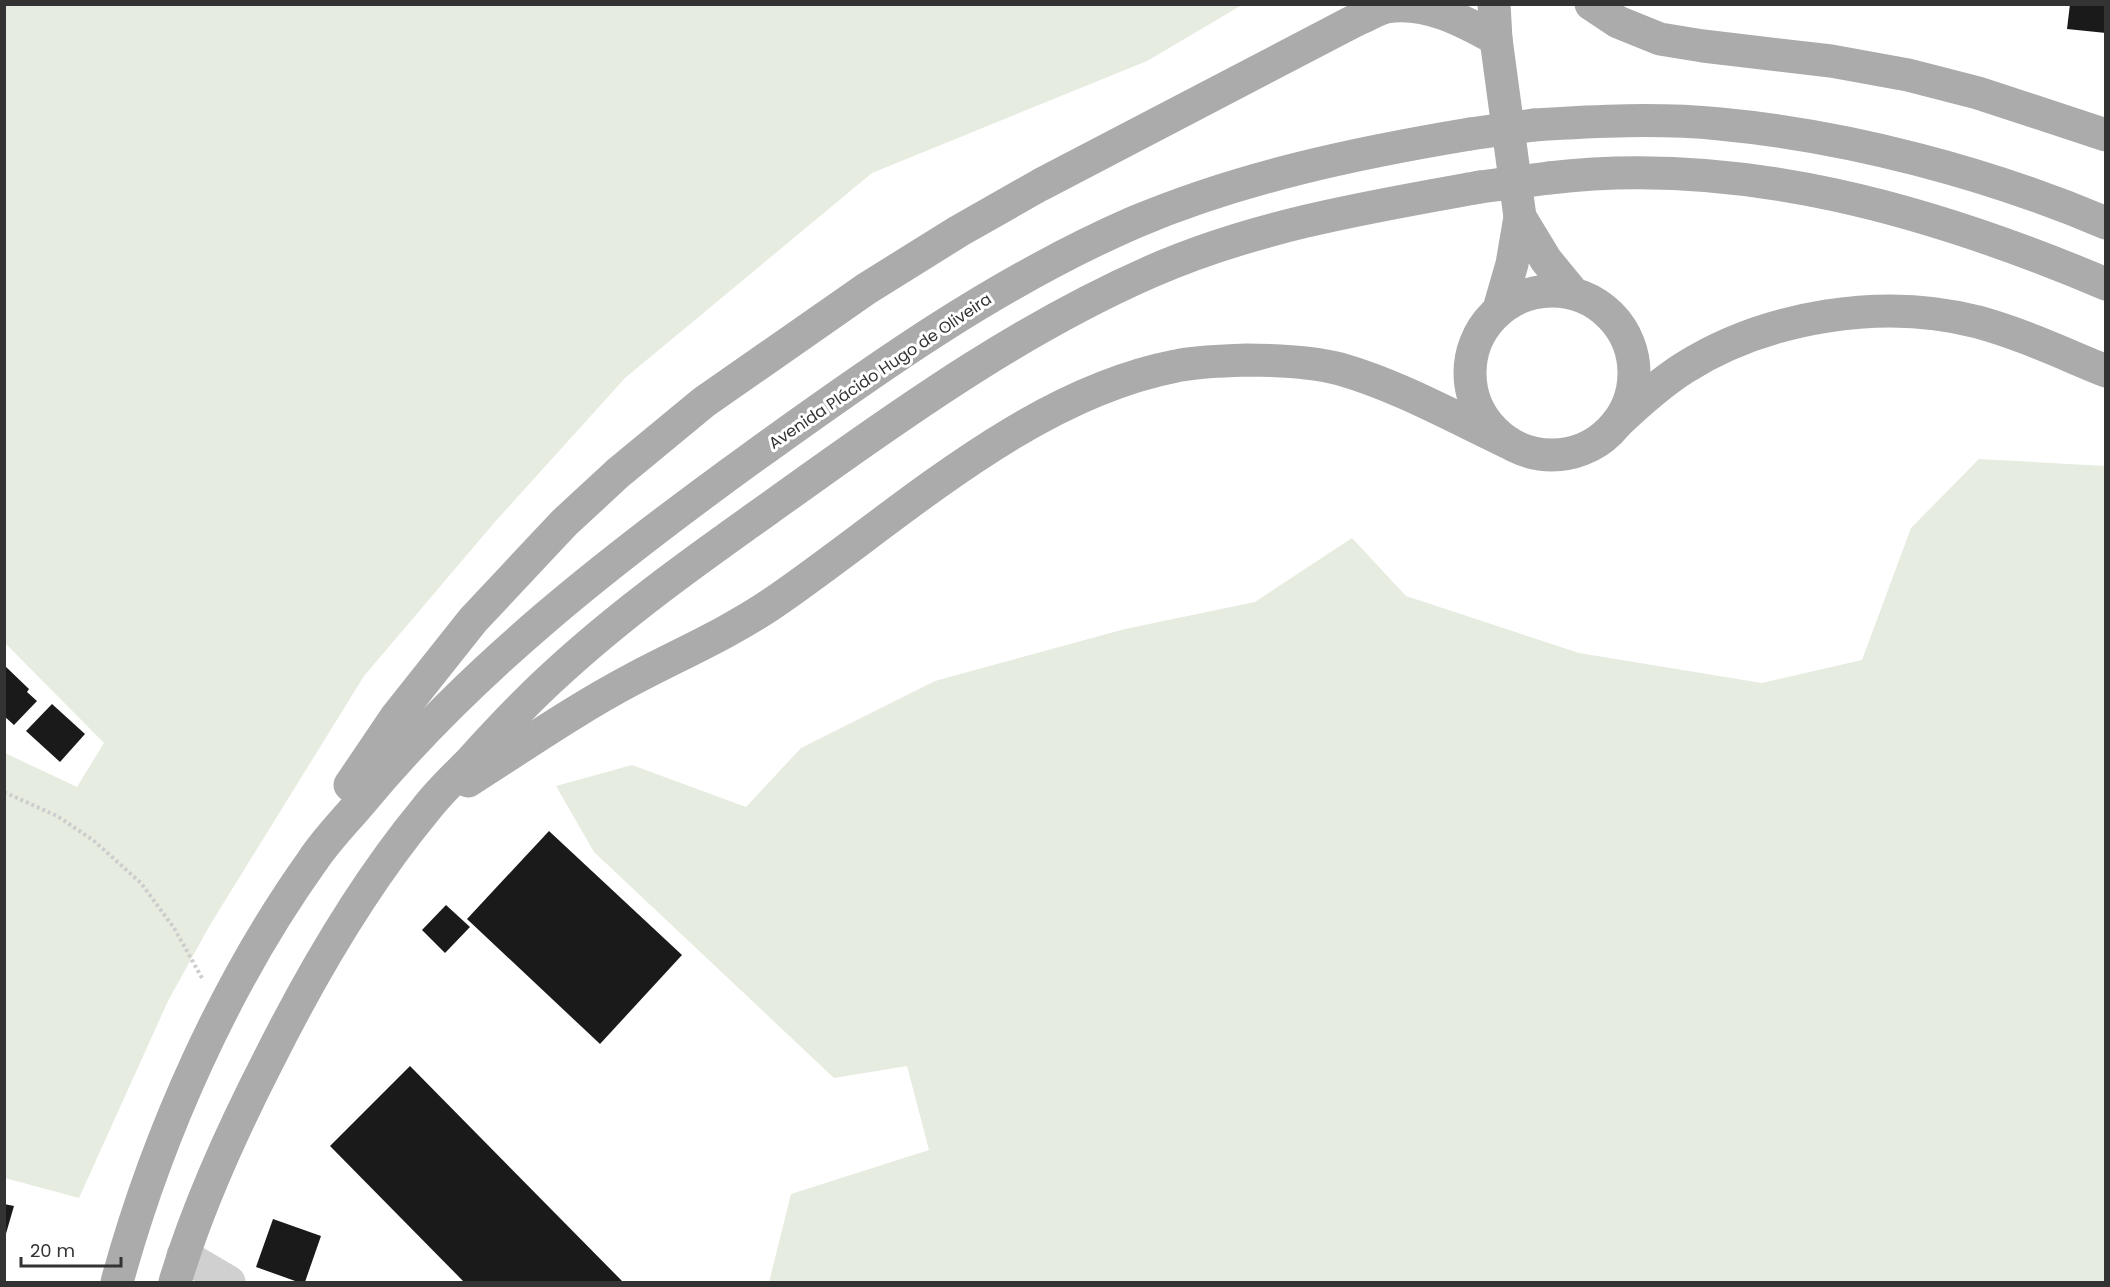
<svg xmlns="http://www.w3.org/2000/svg" width="2110" height="1287" viewBox="0 0 2110 1287" font-family="Poppins,sans-serif">
	<style>
		.green { fill: #e6ecdf }
		.building { fill: #1a1a1a }
		.lines { fill: none; stroke-linecap: round; stroke-linejoin: round }
		.path { stroke: #cdcdcd; stroke-width: 4; stroke-dasharray: 3 3; stroke-linecap: butt }
		.minor { stroke: #d0d0d0; stroke-width: 33 }
		.major { stroke: #ababab; stroke-width: 33 }
		.major-bridge { stroke: #ababab; stroke-width: 33 }
		.labels { text-anchor: middle; dominant-baseline: central; stroke-width: 6; stroke-linejoin: round; paint-order: stroke }
		.street-label { font-size: 16px; fill: #333; stroke: #fff }
	</style>
	<rect width="100%" height="100%" fill="#fff"/>
	<g class="green">
		<polygon points="4,5 5,4 1242,5 1147,61 872,173 625,378 494,523 364,676 210,925 168,1001 79,1198 5,1178 5,753 77,787 104,743 5,643"/>
		<polygon points="1979,459 2105,466 2105,1282 769,1282 791,1194 929,1150 907,1066 834,1078 594,852 556,786 632,765 746,807 801,748 935,681 1125,629 1255,602 1352,538 1406,596 1579,653 1762,683 1862,660 1911,528"/>
	</g>
	<g class="building">
		<polygon points="2070,4 2106,4 2106,33 2067,29"/>
		<polygon points="4,665 29,689 27,692 37,701 14,725 4,716"/>
		<polygon points="52,704 85,734 60,762 26,731"/>
		<polygon points="549,831 682,955 600,1044 467,919"/>
		<polygon points="446,905 470,927 445,953 422,930"/>
		<polygon points="410,1066 623,1282 464,1282 330,1146"/>
		<polygon points="4,1204 14,1206 5,1237 4,1237"/>
		<polygon points="273,1219 321,1236 305,1282 298,1282 256,1267"/>
	</g>
	<g class="lines">
		<polyline class="path" points="4,792 57,816 93,840 141,883 174,928 202,978"/>
		<polyline class="minor" points="183,1255 229,1282"/>
		<g class="major">
			<polyline points="1494,4 1496,39 1520,217 1512,264 1499,309"/>
			<polyline points="1591,4 1618,22 1660,39 1703,46 1831,61 1908,75 1978,93 2106,135"/>
			<path d="M1356,20C1366,16 1376,10 1386,7C1425,0 1464,21 1496,39"/>
			<path d="M1534,125C1596,121 1658,118 1720,124C1848,136 1988,173 2106,223"/>
			<path d="M1549,178C1740,155 1931,210 2106,284"/>
			<polyline points="1520,217 1546,260 1573,293"/>
			<circle cx="1552" cy="373" r="82"/>
			<path d="M1617,423C1638,403 1659,384 1684,368C1766,316 1884,297 1978,322C2022,334 2064,354 2106,371"/>
			<path d="M468,781C523,746 576,709 633,679C680,654 729,633 773,603C897,518 1026,395 1176,366C1199,361 1223,361 1246,360C1277,360 1310,361 1340,369C1399,386 1452,416 1507,442"/>
			<polyline points="350,785 396,717 473,620 564,523 618,473 704,402 866,289 959,231 1040,185 1356,20 1372,4"/>
			<path d="M117,1282C157,1136 225,983 313,860C327,839 345,821 361,802C473,667 612,559 753,457C875,369 997,282 1135,222C1242,177 1356,153 1470,134"/>
			<path d="M175,1282C198,1205 232,1131 269,1059C313,971 363,885 426,809C439,792 454,778 469,763C497,732 526,701 557,673C634,602 721,543 806,482C915,404 1027,326 1150,272C1254,226 1368,207 1480,187"/>
		</g>
		<g class="major-bridge">
			<polyline points="1470,134 1534,125"/>
			<polyline points="1480,187 1549,178"/>
		</g>
	</g>
	<g class="labels">
		<g class="street-label">
			<text transform="translate(880 371) rotate(-34)">Avenida Plácido Hugo de Oliveira</text>
		</g>
	</g>
	<rect width="2110" height="1287" fill="none" stroke="#333333" stroke-width="12"/>
	<path d="M21 1257v9h100v-9" fill="none" stroke="#333333" stroke-width="3"/>
	<text x="30" y="1257" font-size="18" fill="#333333" stroke="#ffffff" stroke-width="4.5" paint-order="stroke">20 m</text>
</svg>
